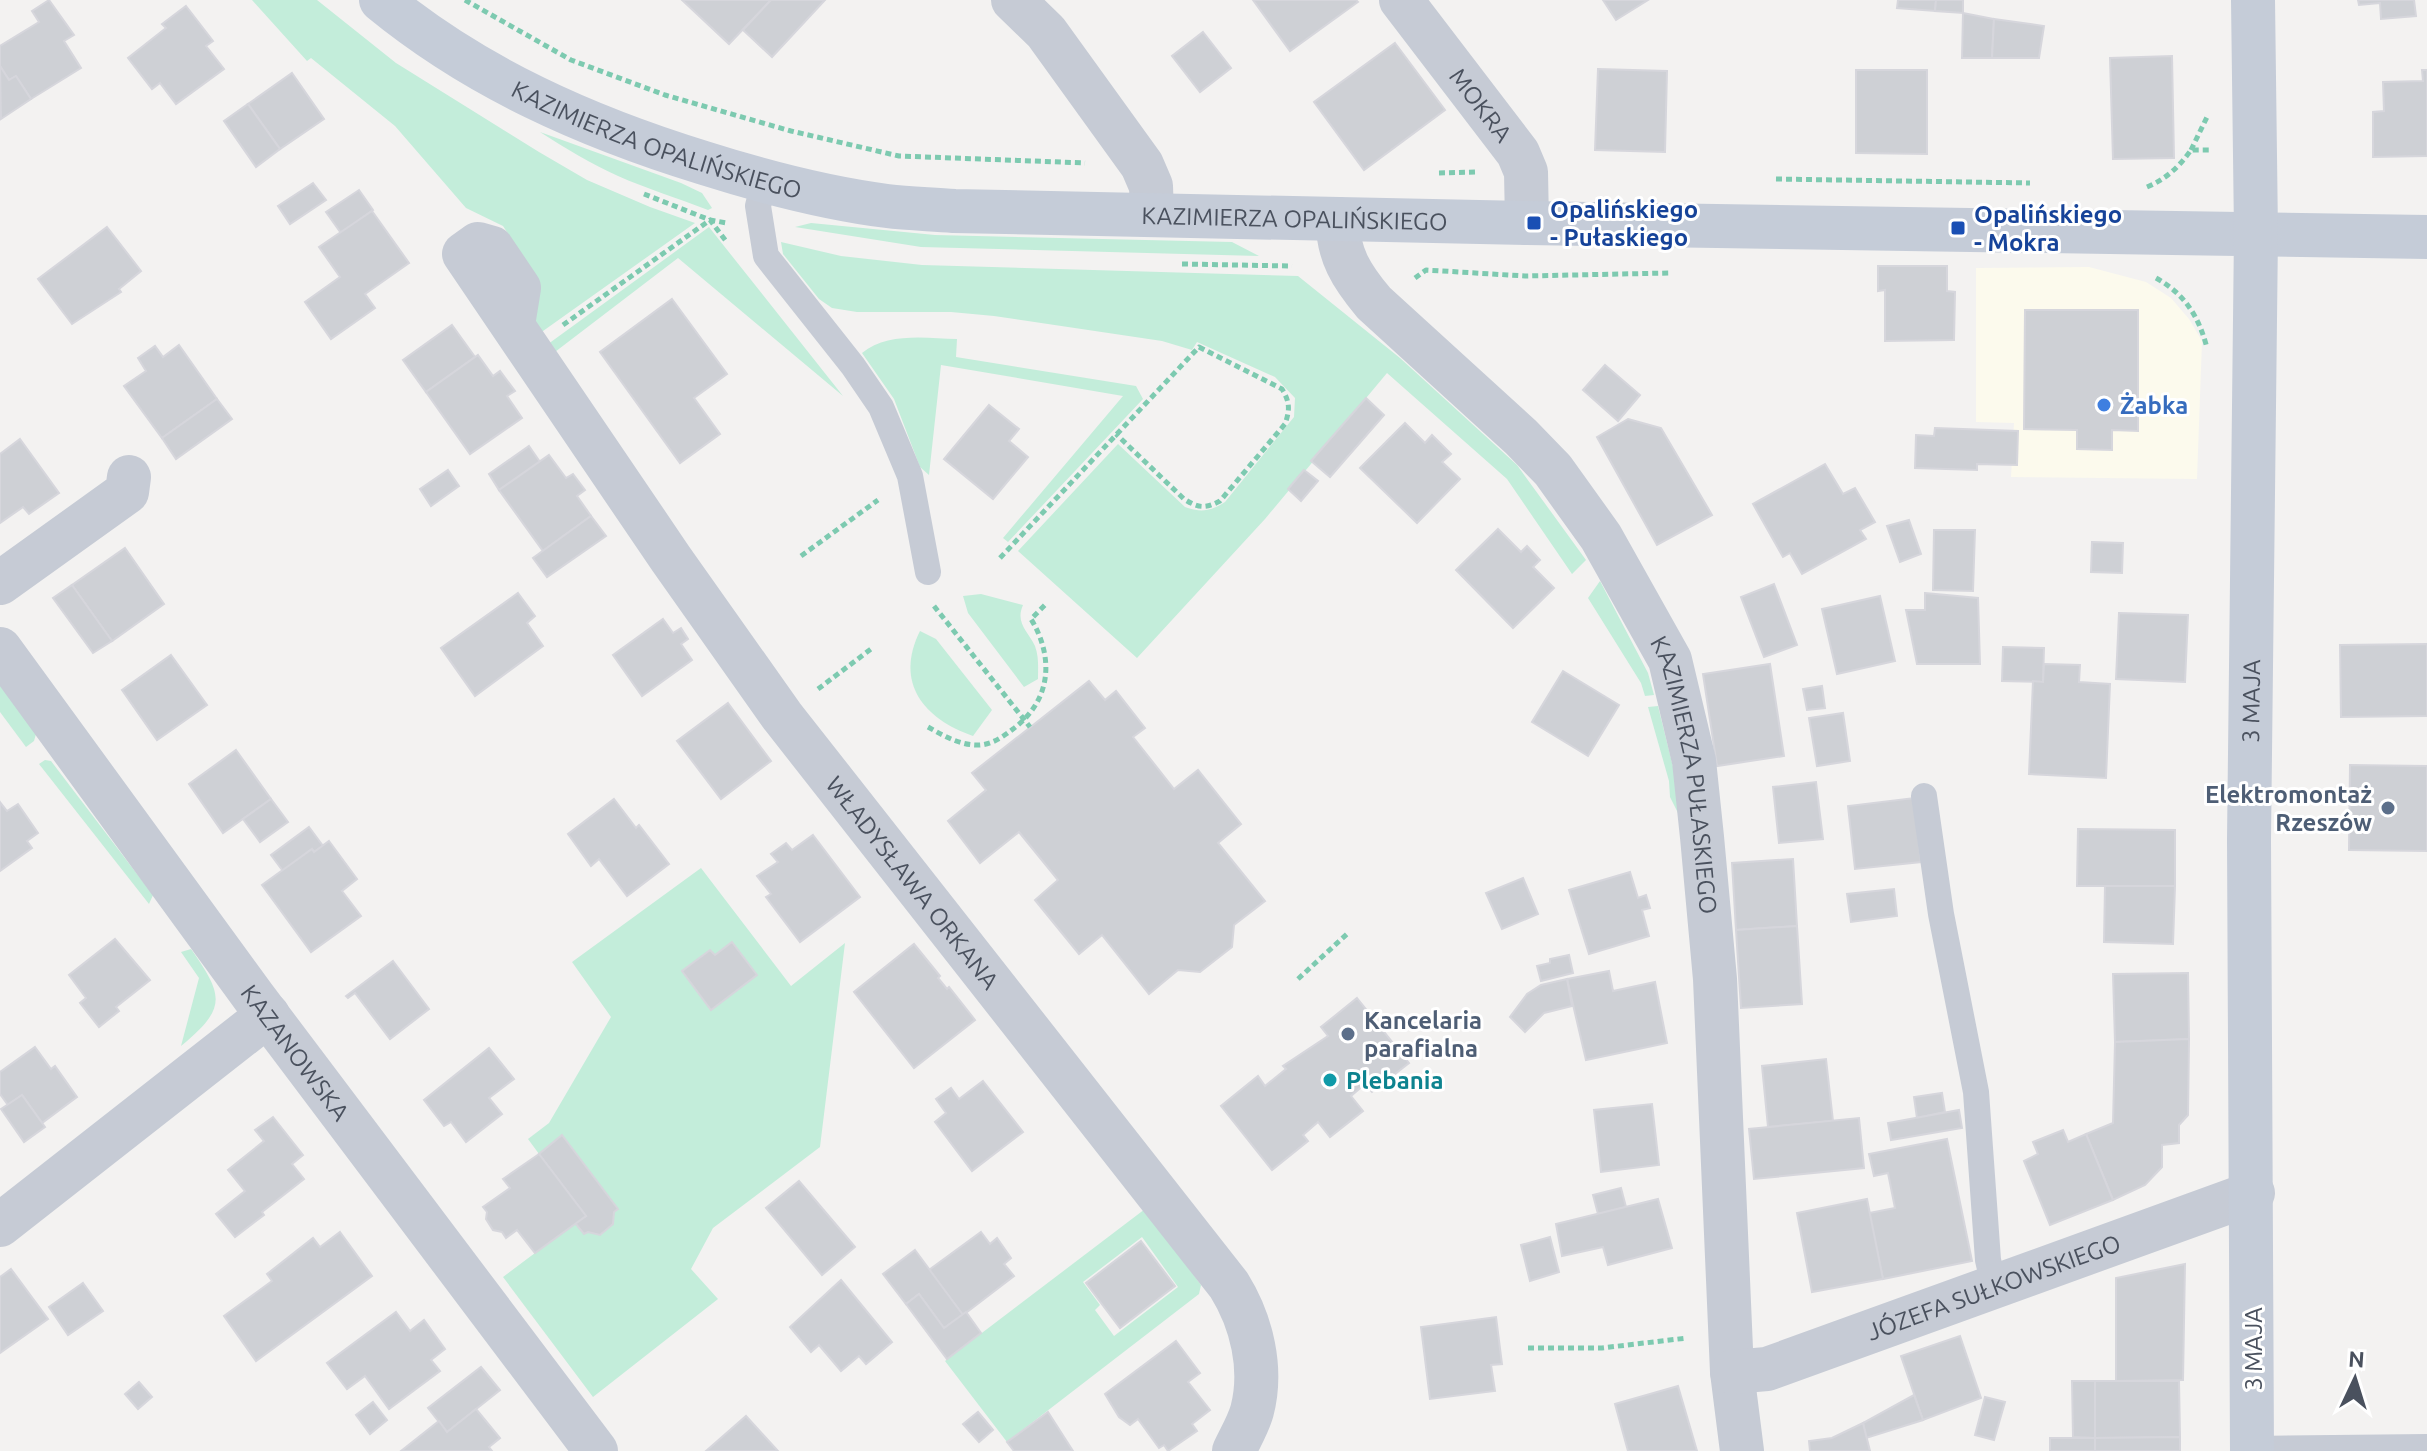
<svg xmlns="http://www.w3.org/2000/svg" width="2427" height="1451" viewBox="0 0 2427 1451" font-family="Ubuntu,sans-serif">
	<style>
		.commercial { fill: #fcfaed }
		.green { fill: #c3edda; fill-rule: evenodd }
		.building { fill: #ced0d5; stroke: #d6d6dc; stroke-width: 2 }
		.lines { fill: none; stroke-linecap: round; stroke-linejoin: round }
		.path { stroke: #7dcab0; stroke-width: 5; stroke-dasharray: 6 4; stroke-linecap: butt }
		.lane { stroke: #c6cbd5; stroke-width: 26 }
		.street { stroke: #c6cbd5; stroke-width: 44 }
		.secondary { stroke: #c5ccd8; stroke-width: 44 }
		.transit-dot { fill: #1a4fb4; stroke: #fff; stroke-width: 3 }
		.shop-dot { fill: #3f7fe0; stroke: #fff; stroke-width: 3 }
		.service-dot { fill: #5c6f8a; stroke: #fff; stroke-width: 3 }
		.culture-dot { fill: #0f9aa8; stroke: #fff; stroke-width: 3 }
		.labels { text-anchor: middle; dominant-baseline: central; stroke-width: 6; stroke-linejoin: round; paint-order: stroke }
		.street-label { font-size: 24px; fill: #4a515e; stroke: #fff }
		.transit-label { font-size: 24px; font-weight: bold; fill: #164399; stroke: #fff; text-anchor: start }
		.shop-label { font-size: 24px; font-weight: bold; fill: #366cbe; stroke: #fff; text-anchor: start }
		.service-label { font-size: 24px; font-weight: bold; fill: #4e5e75; stroke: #fff; text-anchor: end }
		.culture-label { font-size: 24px; font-weight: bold; fill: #0d838f; stroke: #fff; text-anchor: start }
	</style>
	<rect width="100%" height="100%" fill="#f3f2f1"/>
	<polygon class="commercial" points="2089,267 2146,282 2171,298 2189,319 2202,341 2197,479 2011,477 2014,423 1976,422 1976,268"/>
	<g class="green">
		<polygon points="252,0 317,0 396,63 539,152 587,180 650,207 695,223 536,336 533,327 539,281 503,226 466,208 395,126 311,58 307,61"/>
		<path d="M540,132L681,183L702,193L712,208L708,210C678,198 647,189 618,176C591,164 565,148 540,132Z"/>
		<polygon points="811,223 935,235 1232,242 1259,256 921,247 795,227"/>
		<polygon points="709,227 843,396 678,258 551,355 544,347"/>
		<path d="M781,242L841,256L922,265L1298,276L1400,358L1517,465L1586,560L1572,574L1507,479L1387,373L1265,519L1137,658L1018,551L1118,444L1185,507C1201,513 1211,511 1225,502L1294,417L1295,398L1275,377L1197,342L1192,350L1162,341L994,316L951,312H857L832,308L819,299L783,254Z"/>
		<path d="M957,339L956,357L1136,386L1143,399L1008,542L1003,538L1123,396L941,365L929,475L920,467L894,399L862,353C887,332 926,338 957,339Z"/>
		<polygon points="1600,581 1648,673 1654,695 1645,696 1641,683 1588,598"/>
		<path d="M981,594L1023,605C1015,623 1028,631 1035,646C1039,657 1038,667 1038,679L1024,687L968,613L963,596Z"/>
		<path d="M920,631L936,639L992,710L973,736C924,719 894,683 920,631Z"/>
		<polygon points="0,685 36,734 34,741 26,747 0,712"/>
		<polygon points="1658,706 1677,783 1678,813 1670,797 1669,781 1648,707"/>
		<polygon points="45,760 51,761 153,895 149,904 39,764"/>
		<polygon points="701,868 791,986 845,943 820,1147 713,1228 691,1269 718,1299 593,1397 503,1277 575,1223 584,1234 588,1232 601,1235 613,1224 614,1212 618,1209 563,1136 539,1154 528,1139 549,1123 611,1017 572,962"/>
		<path d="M191,949C224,996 227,1008 181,1046L199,978L181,952Z"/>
		<path d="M1145,1209L1201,1285L1199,1294L1007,1442L945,1361ZM1142,1237L1178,1287L1114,1336L1095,1310L1100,1305L1083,1282Z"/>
	</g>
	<g class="building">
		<polygon points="49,0 74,35 64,41 81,68 31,99 16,76 9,80 0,66 0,46 39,22 32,11"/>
		<polygon points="682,0 771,0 729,44"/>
		<polygon points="771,0 825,0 772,57 743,30"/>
		<polygon points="1253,0 1356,0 1358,2 1290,51"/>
		<polygon points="1603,0 1648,0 1616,20"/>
		<polygon points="1898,0 1936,0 1935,11 1897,8"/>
		<polygon points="1936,0 1963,0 1963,13 1935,11"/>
		<polygon points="2358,0 2414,0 2416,16 2381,19 2380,3 2359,5"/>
		<polygon points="186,6 213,41 206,46 224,69 176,104 160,83 152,89 128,58 166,28 162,24"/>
		<polygon points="1963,13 1994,19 1992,58 1962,58"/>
		<polygon points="1994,19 2044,26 2039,58 1992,58"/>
		<polygon points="1203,32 1231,68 1200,92 1172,56"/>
		<polygon points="1395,43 1445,110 1364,170 1314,102"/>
		<polygon points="2172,56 2174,158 2113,159 2110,58"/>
		<polygon points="0,66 9,80 16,76 31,99 1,119"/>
		<polygon points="1598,69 1667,71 1665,152 1595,150"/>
		<polygon points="1856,70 1927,70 1927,154 1856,153"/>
		<polygon points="2422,70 2427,70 2427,156 2373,157 2373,112 2384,111 2383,82 2423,81"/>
		<polygon points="292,73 324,119 280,149 248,104"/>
		<polygon points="248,104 280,149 256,167 224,121"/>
		<polygon points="313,183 326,200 290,224 278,206"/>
		<polygon points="359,190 373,210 341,233 326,212"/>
		<polygon points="372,211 409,263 365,294 375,308 331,339 305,302 340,277 319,247"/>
		<polygon points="107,227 141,271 119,289 121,292 72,324 38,279"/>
		<polygon points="1878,266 1947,266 1947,291 1955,292 1954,340 1885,341 1885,290 1878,291"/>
		<polygon points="672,299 727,374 694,398 720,434 680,463 600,352"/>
		<polygon points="2025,310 2138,310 2138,431 2112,430 2112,450 2077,449 2077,430 2024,429"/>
		<polygon points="452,325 475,357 426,392 403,360"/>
		<polygon points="179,345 217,399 162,438 124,386 146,371 138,358 155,346 163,357"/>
		<polygon points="478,355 493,376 500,371 515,391 507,396 522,418 470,454 426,392"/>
		<polygon points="1605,365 1640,395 1618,421 1583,390"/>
		<polygon points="1366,398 1384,415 1330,477 1311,461"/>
		<polygon points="217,399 232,419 176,459 162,438"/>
		<polygon points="989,405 1019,429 1009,441 1028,457 993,499 944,459"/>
		<polygon points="1628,419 1661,428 1712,515 1657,545 1597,437"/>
		<polygon points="1405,423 1425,443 1432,435 1451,454 1442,462 1460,479 1417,523 1360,468"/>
		<polygon points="1935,428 2018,431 2017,465 1977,464 1977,470 1915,468 1916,435 1934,436"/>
		<polygon points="20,439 59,493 29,514 23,507 0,523 0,454"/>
		<polygon points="529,446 540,462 499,490 489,474"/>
		<polygon points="549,455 566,478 573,474 585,490 577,496 591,516 543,551 499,490"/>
		<polygon points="1825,464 1843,494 1855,488 1875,522 1860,530 1866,539 1802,574 1790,553 1783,557 1753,504"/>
		<polygon points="448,470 459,486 431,506 420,489"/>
		<polygon points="1304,470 1318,481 1301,501 1288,489"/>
		<polygon points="591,516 606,536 547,577 533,558"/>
		<polygon points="1909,520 1921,554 1900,562 1887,526"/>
		<polygon points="1498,529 1521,552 1527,546 1540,560 1533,567 1554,588 1513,628 1456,570"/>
		<polygon points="1934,530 1975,530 1973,591 1933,590"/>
		<polygon points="2092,542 2123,543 2122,573 2091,572"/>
		<polygon points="125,548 164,604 112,641 72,585"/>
		<polygon points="1774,584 1797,645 1764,657 1741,597"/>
		<polygon points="72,585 112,641 93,653 53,598"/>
		<polygon points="518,593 535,616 527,623 543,646 475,696 441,648"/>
		<polygon points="1925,593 1978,598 1980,664 1917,664 1906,610 1925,610"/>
		<polygon points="1880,596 1895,661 1837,674 1822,609"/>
		<polygon points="2119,613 2188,615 2185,682 2116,679"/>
		<polygon points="663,619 673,633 681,628 688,639 681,644 692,660 642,696 613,655"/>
		<polygon points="2427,644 2427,716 2341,717 2340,645"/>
		<polygon points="2003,647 2044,648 2043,682 2002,681"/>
		<polygon points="171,655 207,705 157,740 122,690"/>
		<polygon points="1770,664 1784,756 1717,766 1703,674"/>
		<polygon points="2044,664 2080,665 2079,682 2110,684 2106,778 2029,774 2033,681 2043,682"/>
		<polygon points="1563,671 1619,705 1588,756 1532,722"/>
		<polygon points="1089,681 1105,700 1116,691 1145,728 1133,737 1174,789 1198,770 1241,824 1218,843 1265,901 1234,925 1232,947 1200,972 1178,970 1149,994 1102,935 1079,954 1035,900 1058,880 1019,832 980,863 948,821 986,790 972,773"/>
		<polygon points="1822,686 1825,708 1807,710 1803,689"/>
		<polygon points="728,703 771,761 721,799 677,741"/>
		<polygon points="1843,713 1850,761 1817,766 1809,718"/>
		<polygon points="236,750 271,799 223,833 189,784"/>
		<polygon points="2350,765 2427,766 2427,851 2349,850"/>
		<polygon points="1816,782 1823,839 1779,843 1773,787"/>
		<polygon points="1914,798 1921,862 1855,869 1848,806"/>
		<polygon points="271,799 288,822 260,842 243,819"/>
		<polygon points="614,799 636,828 639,825 669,864 627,896 599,859 591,866 568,834"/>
		<polygon points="0,802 7,811 18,804 38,833 27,841 32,848 0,871"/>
		<polygon points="309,827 323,846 314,852 312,849 283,871 271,855"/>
		<polygon points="2078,829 2175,830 2175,886 2077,886"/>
		<polygon points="813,835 860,897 800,942 766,897 771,894 757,876 778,862 771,854 786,843 792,850"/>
		<polygon points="329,841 357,879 342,891 361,916 311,952 262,885 312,849 314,852"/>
		<polygon points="1793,859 1797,926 1736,930 1732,863"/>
		<polygon points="1630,872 1638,898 1646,895 1650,908 1642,910 1649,936 1589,954 1569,890"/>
		<polygon points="1523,878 1538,914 1502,929 1486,893"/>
		<polygon points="2105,886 2175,886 2173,944 2104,942"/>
		<polygon points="1894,889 1897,916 1851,922 1847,894"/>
		<polygon points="1797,926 1802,1004 1741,1008 1736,930"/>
		<polygon points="115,939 150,980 116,1007 119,1011 99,1027 80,1003 86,998 69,975"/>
		<polygon points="732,942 757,975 711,1010 682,971 710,950 715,955"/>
		<polygon points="914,944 940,976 938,978 947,989 949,987 975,1020 914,1068 854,992"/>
		<polygon points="1569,955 1573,973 1541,981 1537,966 1550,963 1550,959"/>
		<polygon points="393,961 429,1009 390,1039 355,993 348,998 346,996"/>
		<polygon points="1609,971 1613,991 1655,982 1667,1043 1586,1060 1567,979"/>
		<polygon points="2188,973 2189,1039 2115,1042 2113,974"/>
		<polygon points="1567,979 1572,1006 1544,1013 1525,1032 1510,1017 1527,994 1541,985"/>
		<polygon points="1357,998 1409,1063 1372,1092 1365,1084 1351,1096 1363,1111 1330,1137 1318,1122 1303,1135 1308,1141 1272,1170 1221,1106 1258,1076 1265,1086 1286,1069 1283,1066 1328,1036 1321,1027"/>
		<polygon points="2189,1039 2188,1115 2179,1125 2179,1143 2162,1145 2162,1167 2145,1185 2113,1200 2086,1134 2113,1123 2115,1042"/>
		<polygon points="35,1047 51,1069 55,1066 77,1097 42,1123 22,1095 8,1105 0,1094 0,1072"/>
		<polygon points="489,1048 514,1079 489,1098 502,1114 466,1142 451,1122 444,1126 424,1100"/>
		<polygon points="1826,1059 1833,1121 1768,1127 1762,1066"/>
		<polygon points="983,1081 1023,1132 972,1171 935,1122 946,1113 936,1099 951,1088 959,1099"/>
		<polygon points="1942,1093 1945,1112 1917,1118 1914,1097"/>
		<polygon points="22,1095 45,1127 24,1142 1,1109"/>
		<polygon points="1652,1104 1659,1165 1601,1172 1594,1110"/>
		<polygon points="1959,1110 1962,1128 1891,1140 1888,1123"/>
		<polygon points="273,1117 303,1155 292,1164 304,1179 262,1212 264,1215 235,1237 216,1214 245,1191 228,1170 264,1141 255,1130"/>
		<polygon points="1859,1118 1864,1168 1754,1179 1749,1129"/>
		<polygon points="2063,1130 2068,1142 2086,1134 2113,1200 2050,1225 2024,1161 2038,1154 2033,1142"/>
		<polygon points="562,1135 618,1209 614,1212 613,1224 600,1235 588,1232 584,1234 575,1223 586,1216 539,1154"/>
		<polygon points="1947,1139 1972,1261 1883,1279 1869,1213 1895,1208 1888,1173 1874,1176 1869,1154"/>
		<polygon points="539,1154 586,1216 535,1253 517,1230 506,1238 502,1232 493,1230 486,1219 487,1212 483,1207 510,1188 503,1179"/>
		<polygon points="799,1181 855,1247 822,1275 766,1208"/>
		<polygon points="1621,1188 1626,1207 1598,1214 1593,1195"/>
		<polygon points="1658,1199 1672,1248 1608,1265 1603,1247 1562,1256 1556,1224"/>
		<polygon points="1867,1199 1883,1279 1812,1292 1797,1213"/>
		<polygon points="340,1232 372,1276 256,1361 224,1316 272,1281 267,1274 313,1238 320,1247"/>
		<polygon points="981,1232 990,1244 997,1238 1011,1258 1004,1264 1014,1276 963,1315 929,1270"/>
		<polygon points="1550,1237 1559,1272 1530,1281 1521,1245"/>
		<polygon points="1141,1241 1175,1286 1120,1328 1086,1283"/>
		<polygon points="915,1250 963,1315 944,1328 919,1294 906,1304 883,1274"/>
		<polygon points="2185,1264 2183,1380 2116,1381 2116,1278"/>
		<polygon points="11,1269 48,1319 0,1353 0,1277"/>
		<polygon points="841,1280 892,1342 866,1364 859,1356 841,1371 819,1345 811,1352 790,1327"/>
		<polygon points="83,1283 103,1311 68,1335 49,1307"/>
		<polygon points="919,1294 944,1328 966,1312 981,1333 947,1359 906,1304"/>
		<polygon points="396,1312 410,1331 424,1320 445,1349 431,1360 440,1371 389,1409 365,1376 347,1389 327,1363"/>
		<polygon points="1496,1317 1502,1364 1491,1365 1495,1391 1430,1399 1421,1327"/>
		<polygon points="1960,1336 1981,1398 1923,1420 1901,1356"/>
		<polygon points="1176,1341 1200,1373 1188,1382 1210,1410 1192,1424 1197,1431 1168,1451 1164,1445 1159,1448 1138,1419 1130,1425 1119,1417 1105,1394"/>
		<polygon points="481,1367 500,1390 447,1432 428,1408"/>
		<polygon points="2072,1381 2095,1381 2095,1438 2073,1437"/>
		<polygon points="2095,1381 2179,1381 2180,1437 2095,1438"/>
		<polygon points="139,1382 152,1397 138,1409 125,1394"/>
		<polygon points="1678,1386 1697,1451 1628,1451 1615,1404"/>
		<polygon points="1914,1395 1923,1420 1866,1438 1863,1423"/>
		<polygon points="1985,1397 2005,1402 1994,1440 1975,1435"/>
		<polygon points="373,1402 387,1420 370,1434 356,1415"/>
		<polygon points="476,1409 500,1438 489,1447 492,1451 401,1451 439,1421 447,1432"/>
		<polygon points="978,1412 993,1430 979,1442 963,1424"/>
		<polygon points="1048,1412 1073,1451 1014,1451 1007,1442"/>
		<polygon points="746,1416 778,1451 706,1451"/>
		<polygon points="1863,1423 1870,1451 1810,1451 1809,1441 1832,1438"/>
		<polygon points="2180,1437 2180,1451 2095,1451 2095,1438"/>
		<rect x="2050" y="1438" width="45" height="13"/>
	</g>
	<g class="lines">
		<g class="path">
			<polyline points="465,0 571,60 665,95 791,131 899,156 1085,163"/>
			<polyline points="2191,150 2208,115"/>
			<polyline points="1439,173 1477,172"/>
			<polyline points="1776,179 2030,183"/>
			<path d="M2147,187C2166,179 2179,167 2191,150H2211"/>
			<polyline points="644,194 710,220 726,241"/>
			<polyline points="1182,264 1292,266"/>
			<polyline points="1415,278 1426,270 1525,276 1669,273"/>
			<path d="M2156,278C2185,294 2199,317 2207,348"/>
			<polyline points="563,325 710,220 727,223"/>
			<polyline points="801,556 878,500"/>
			<path d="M1000,558L1199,347L1282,389C1290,402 1290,410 1285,424L1220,501C1205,509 1198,508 1184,499L1116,434"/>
			<polyline points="934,606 1030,727"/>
			<polyline points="818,689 871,649"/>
			<path d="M928,727C944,736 961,746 980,745C993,744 1004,736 1013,729C1052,700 1054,657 1031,619L1047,603"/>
			<polyline points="1298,979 1347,934"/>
			<polyline points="1528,1348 1602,1348 1687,1338"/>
		</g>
		<g class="lane">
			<polyline points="764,182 758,206 766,256 853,366 881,407 910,476 928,572"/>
			<polyline points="1924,796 1941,914 1976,1092 1988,1260 1994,1286"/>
			<polyline points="2252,1449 2427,1447"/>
		</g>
		<g class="street">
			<polyline points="1013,0 1046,32 1142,165 1151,186 1152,215"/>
			<path id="s1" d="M1401,0L1518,153L1526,172L1527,223"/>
			<path id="s2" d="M1338,219C1337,254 1352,277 1374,303L1521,437L1553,470L1601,537L1670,660L1694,761L1702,837L1715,979L1732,1372L1742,1451"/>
			<path id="s3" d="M513,325L519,288L492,248L478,244L464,254L671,559L782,716L1229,1285C1252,1322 1263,1369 1252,1411C1248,1425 1240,1438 1234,1451"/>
			<polyline points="0,583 127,492 129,477"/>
			<path id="s4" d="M0,649L253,996L596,1451"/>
			<polyline points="0,1225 268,1015"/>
			<path id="s5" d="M1732,1372L1767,1369L2253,1193"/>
		</g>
		<g class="secondary">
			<path id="s6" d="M381,0C476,78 587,127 704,163C764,182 825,198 887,206C909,209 932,209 954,211L1527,223L2427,237"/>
			<path id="s7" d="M2252,1451L2249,840L2256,233L2253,0"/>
		</g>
	</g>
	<g class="transit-dot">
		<rect x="1526" y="215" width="16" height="16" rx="4"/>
		<rect x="1950" y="220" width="16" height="16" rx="4"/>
	</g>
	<circle class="shop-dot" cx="2104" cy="405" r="8"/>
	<g class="service-dot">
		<circle cx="2388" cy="808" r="8"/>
		<circle cx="1348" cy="1034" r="8"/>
	</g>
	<circle class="culture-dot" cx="1330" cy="1080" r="8"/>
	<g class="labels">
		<g class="street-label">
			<text stroke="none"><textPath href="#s1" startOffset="132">MOKRA</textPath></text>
			<text stroke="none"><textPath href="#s6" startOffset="312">KAZIMIERZA OPALIŃSKIEGO</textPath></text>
			<text stroke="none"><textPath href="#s6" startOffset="960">KAZIMIERZA OPALIŃSKIEGO</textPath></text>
			<text stroke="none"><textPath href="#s7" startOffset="750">3 MAJA</textPath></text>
			<text stroke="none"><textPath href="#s2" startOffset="678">KAZIMIERZA PUŁASKIEGO</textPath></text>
			<text stroke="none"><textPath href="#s3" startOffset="890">WŁADYSŁAWA ORKANA</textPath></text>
			<text stroke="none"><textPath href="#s4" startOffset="500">KAZANOWSKA</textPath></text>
			<text stroke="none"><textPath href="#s5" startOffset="276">JÓZEFA SUŁKOWSKIEGO</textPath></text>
			<text transform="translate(2253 1349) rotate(-90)">3 MAJA</text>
		</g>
		<g class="transit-label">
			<text x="1550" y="209">Opalińskiego<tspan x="1550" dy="28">- Pułaskiego</tspan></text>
			<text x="1974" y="214">Opalińskiego<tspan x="1974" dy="28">- Mokra</tspan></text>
		</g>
		<g class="shop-label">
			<text x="2120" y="405">Żabka</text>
		</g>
		<g class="service-label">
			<text x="2372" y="794">Elektromontaż<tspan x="2372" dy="28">Rzeszów</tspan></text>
			<text x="1364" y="1020" text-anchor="start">Kancelaria<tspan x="1364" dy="28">parafialna</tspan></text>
		</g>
		<g class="culture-label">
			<text x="1346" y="1080">Plebania</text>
		</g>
	</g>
	<g transform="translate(2355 1379) rotate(4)" stroke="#ffffff" stroke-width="6" paint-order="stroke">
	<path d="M0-6L14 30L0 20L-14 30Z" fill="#4a515e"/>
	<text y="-12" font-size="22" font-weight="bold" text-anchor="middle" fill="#4a515e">N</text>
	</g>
</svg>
